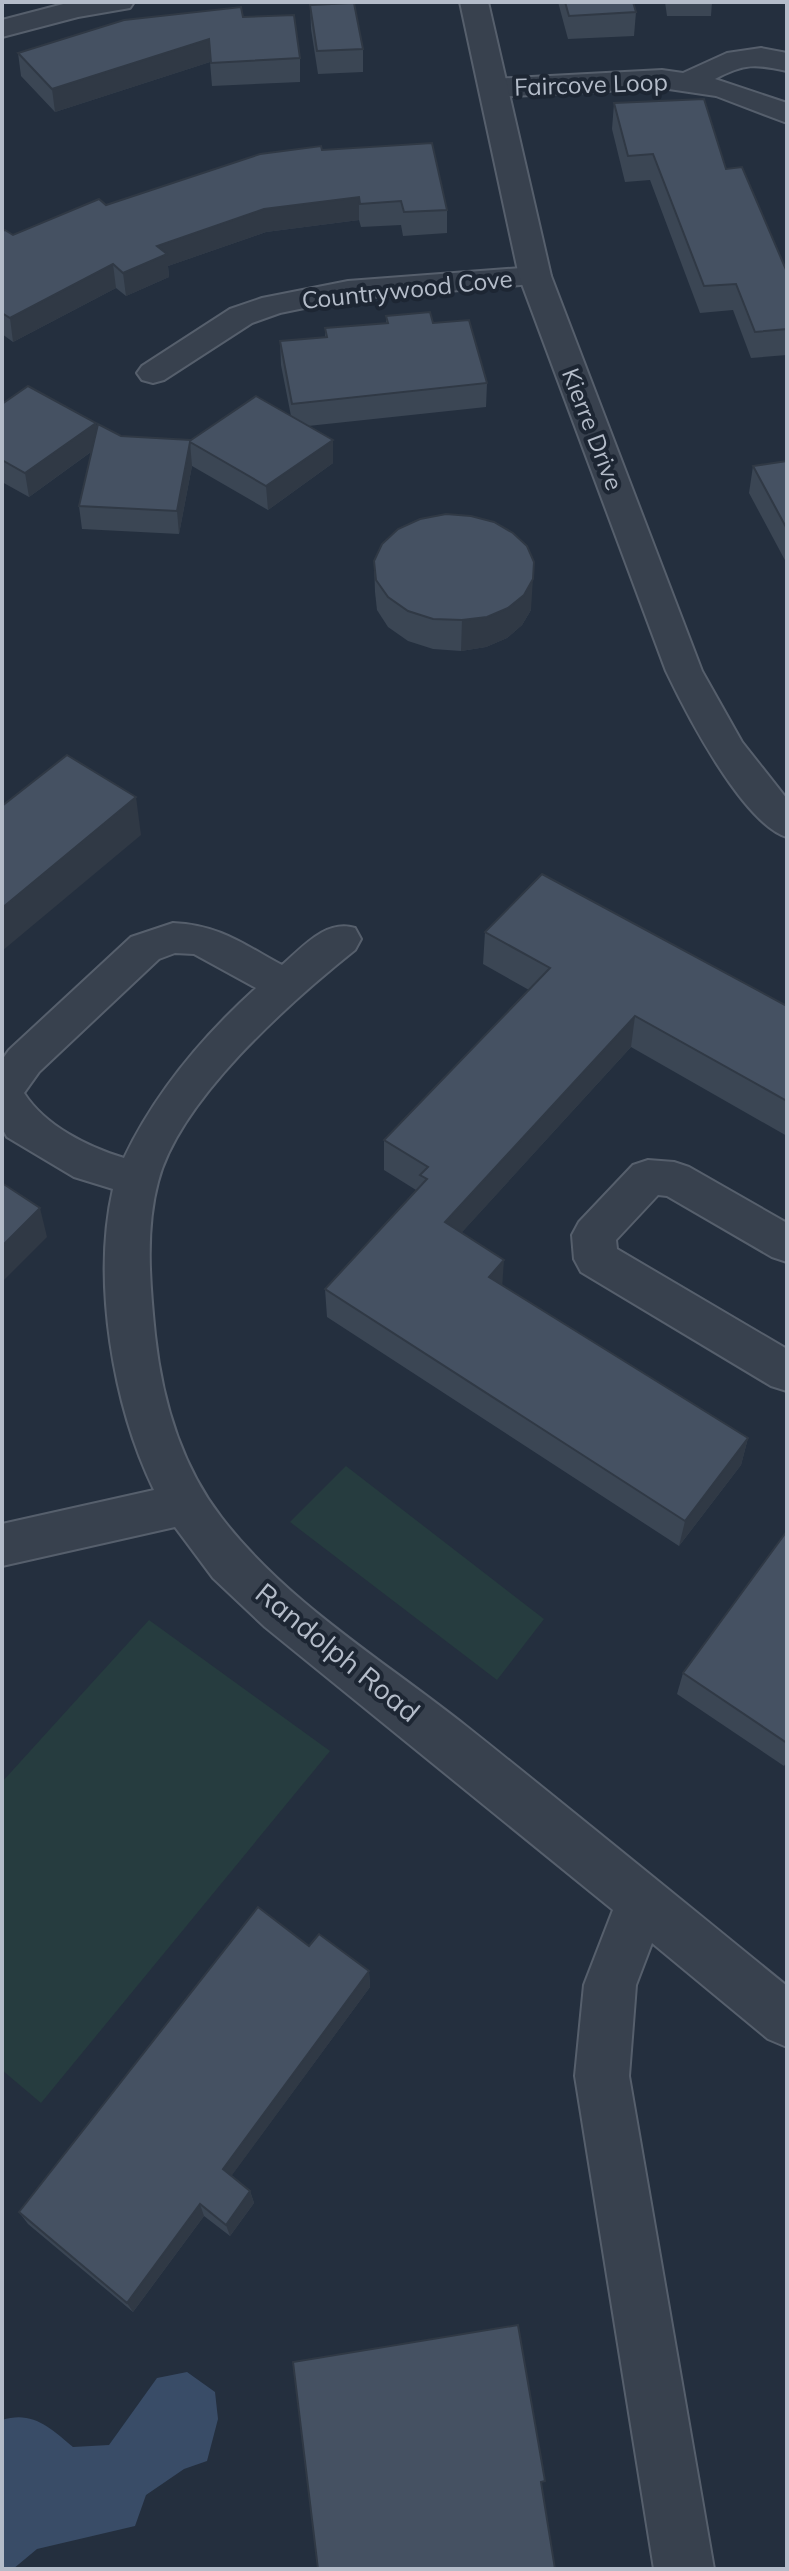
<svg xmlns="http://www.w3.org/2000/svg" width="789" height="2571" viewBox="0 0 789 2571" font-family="Mulish,sans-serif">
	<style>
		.green { fill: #263c3f }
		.water { fill: #394c67 }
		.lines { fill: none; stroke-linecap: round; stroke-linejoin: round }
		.minor-casing { stroke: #565f6c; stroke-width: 4 }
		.tertiary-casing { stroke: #565f6c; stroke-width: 4 }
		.minor { fill: #38414e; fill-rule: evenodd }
		.tertiary { fill: #38414e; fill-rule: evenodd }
		.wall { fill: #3b4654 }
		.shaded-wall { fill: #303945 }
		.building { fill: #455162; stroke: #303945; stroke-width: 2 }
		.labels { text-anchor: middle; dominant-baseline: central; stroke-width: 8; stroke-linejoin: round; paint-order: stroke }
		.far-street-label { font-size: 24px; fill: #b4bcc9; stroke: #1d2633 }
		.street-label { font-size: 28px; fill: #b4bcc9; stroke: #1d2633 }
	</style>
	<rect width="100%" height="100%" fill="#242f3e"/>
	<g class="green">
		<polygon points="346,1466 544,1619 497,1680 290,1522"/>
		<polygon points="149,1620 330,1751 41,2103 2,2070 2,1782"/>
	</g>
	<path class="water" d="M187,2372L215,2392L218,2419L207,2461L184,2469L146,2495L135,2526L37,2549L13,2569H2V2420C32,2410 51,2428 73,2447L109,2445L157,2378Z"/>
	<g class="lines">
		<g class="minor-casing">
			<g id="minor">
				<polygon points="71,2 134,2 130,8 78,17 2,37 2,20"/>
				<path d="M761,48L787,53V71C755,64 745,63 715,79L787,103V123L716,96L662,88L493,97L483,94L479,88L483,82L493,79L662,70L683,73L727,53Z"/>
				<polygon points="535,267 546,269 551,276 546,283 348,299 280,313 252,323 164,380 153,383 142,380 137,373 142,366 230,309 262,298 348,281"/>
				<path d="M173,923C219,925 243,944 282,965C303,947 326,919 355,928L361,939L355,950C290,1002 179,1100 158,1182C145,1230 150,1286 155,1335C162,1400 181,1465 221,1517C286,1602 383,1660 466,1726C574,1812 680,1899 787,1986V2047L768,2039L652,1943L636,1985L629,2076L714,2569H654L575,2076L584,1985L613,1910L265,1627L213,1578L175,1527L2,1566V1524L154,1490C113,1406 92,1281 113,1189L74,1177L7,1137L2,1128V1060L9,1050L131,937ZM175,953L194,954L256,988C203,1036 155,1093 124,1158C88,1147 45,1126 24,1093L39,1072L159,959Z"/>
				<polygon points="648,1160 674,1162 689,1167 787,1223 787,1262 772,1257 667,1196 658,1195 616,1240 617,1249 787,1349 787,1391 771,1386 581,1272 574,1259 572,1235 579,1222 633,1165"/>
			</g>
		</g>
		<g class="tertiary-casing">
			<path id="tertiary" d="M460,2H488L551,276L702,671L742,742L787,799V837C743,824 686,713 666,671L519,276Z"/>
		</g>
		<use href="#minor" class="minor"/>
		<use href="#tertiary" class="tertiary"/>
	</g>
	<g class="wall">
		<polygon points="558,2 633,2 636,12 634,36 568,39"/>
		<polygon points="665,2 712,2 711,16 667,16"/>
		<polygon points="310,5 363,49 363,72 318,74 311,29"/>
		<polygon points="243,17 300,58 300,82 212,86 210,62 55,112 21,76 18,53"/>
		<polygon points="614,103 726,169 787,272 787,355 751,358 733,310 700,313 650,180 625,182 612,129"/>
		<polygon points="322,150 447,210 447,233 403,236 401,225 361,227 359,220 266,232 168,266 169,277 126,296 116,288 13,342 2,334 2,231 13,235 106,205"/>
		<polygon points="386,316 433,323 487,383 486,407 308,426 333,463 268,510 192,466 179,534 82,529 79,506 91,452 29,497 2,482 2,404 96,423 97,428 121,436 191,440 291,416 281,365 280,341 325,338 325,328 386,323"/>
		<polygon points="787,461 787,564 749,493 753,466"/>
		<polygon points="374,561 531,610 522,625 507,638 486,647 461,651 433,649 408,641 388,627 377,610 375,592"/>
		<polygon points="485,932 787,1006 787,1136 631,1047 461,1233 502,1285 748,1438 741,1465 679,1546 327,1317 325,1289 416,1190 384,1170 384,1140 529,990 483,964"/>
		<polygon points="787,1531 787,1761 784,1766 677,1694 683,1673"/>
		<polygon points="309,1946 369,1971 370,1987 231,2176 250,2191 254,2203 230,2236 204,2216 133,2312 28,2224 19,2212"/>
	</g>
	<g class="shaded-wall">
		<polygon points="209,39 210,62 55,112 52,89"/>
		<polygon points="359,197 359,220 266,232 168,266 169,277 126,296 123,273 157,246 264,209"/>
		<polygon points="113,264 116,288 13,342 10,318"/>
		<polygon points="96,423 99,446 29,497 25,473"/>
		<polygon points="333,440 333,463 268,510 266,486"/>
		<polygon points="190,442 192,466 179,534 177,511"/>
		<polygon points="534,562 531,610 522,625 507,638 486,647 461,651 462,620"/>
		<polygon points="136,797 141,835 2,951 2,908"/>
		<polygon points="635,1016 631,1047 444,1252 445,1222"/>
		<polygon points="40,1208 47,1237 2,1282 2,1246"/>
		<polygon points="504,1260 502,1289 489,1277"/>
		<polygon points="748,1438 741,1465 679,1546 685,1521"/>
		<polygon points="369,1971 370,1987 227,2182 223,2169"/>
		<polygon points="250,2191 254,2203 230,2236 226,2225"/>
		<polygon points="200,2204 204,2216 133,2312 127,2303"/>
	</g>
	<g class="building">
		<polygon points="565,2 633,2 636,12 569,16"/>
		<polygon points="354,3 363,49 317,51 310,5"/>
		<polygon points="241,7 243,17 294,15 300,58 211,63 209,39 52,89 18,53 124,20"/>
		<polygon points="704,99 726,169 742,167 787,272 787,329 755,332 736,284 704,286 653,154 628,156 614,103"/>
		<polygon points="432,143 447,210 404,212 401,201 360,204 359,197 264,209 157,246 167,254 123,273 113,264 10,318 2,313 2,231 5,230 13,235 99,199 106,205 260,154 321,146 322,150"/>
		<polygon points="430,312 433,323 469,320 487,383 292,404 280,341 327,337 325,328 388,323 386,316"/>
		<polygon points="28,386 96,423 25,473 2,460 2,404"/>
		<polygon points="256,396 333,440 266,486 190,442 177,511 79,506 98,424 121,436 191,440"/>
		<polygon points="787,461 787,529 753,466"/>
		<polygon points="446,514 471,516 494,522 513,533 527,546 534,562 533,579 524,595 508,608 487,617 462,620 433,619 408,611 388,597 376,580 374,561 382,544 398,529 420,519"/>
		<polygon points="67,755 136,797 2,908 2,806"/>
		<polygon points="542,874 787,1006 787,1101 635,1016 445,1222 504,1260 489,1277 748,1438 685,1521 325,1289 427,1179 420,1175 428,1167 384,1140 550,968 485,932"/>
		<polygon points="2,1183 40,1208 2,1246"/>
		<polygon points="787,1531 787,1743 683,1673"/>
		<polygon points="258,1907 309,1946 319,1934 369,1971 223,2169 250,2191 226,2225 200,2204 127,2303 19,2212"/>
		<polygon points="518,2325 545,2481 541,2482 555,2569 318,2569 293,2362"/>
	</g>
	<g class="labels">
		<g class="far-street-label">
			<text transform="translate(591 84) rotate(-2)">Faircove Loop</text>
			<text transform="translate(407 289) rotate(-6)">Countrywood Cove</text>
			<text transform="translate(593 429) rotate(69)">Kierre Drive</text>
		</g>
		<g class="street-label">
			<text transform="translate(338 1652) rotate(39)">Randolph Road</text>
		</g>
	</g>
	<rect width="789" height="2571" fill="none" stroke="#b4bcc9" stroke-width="8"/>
</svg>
